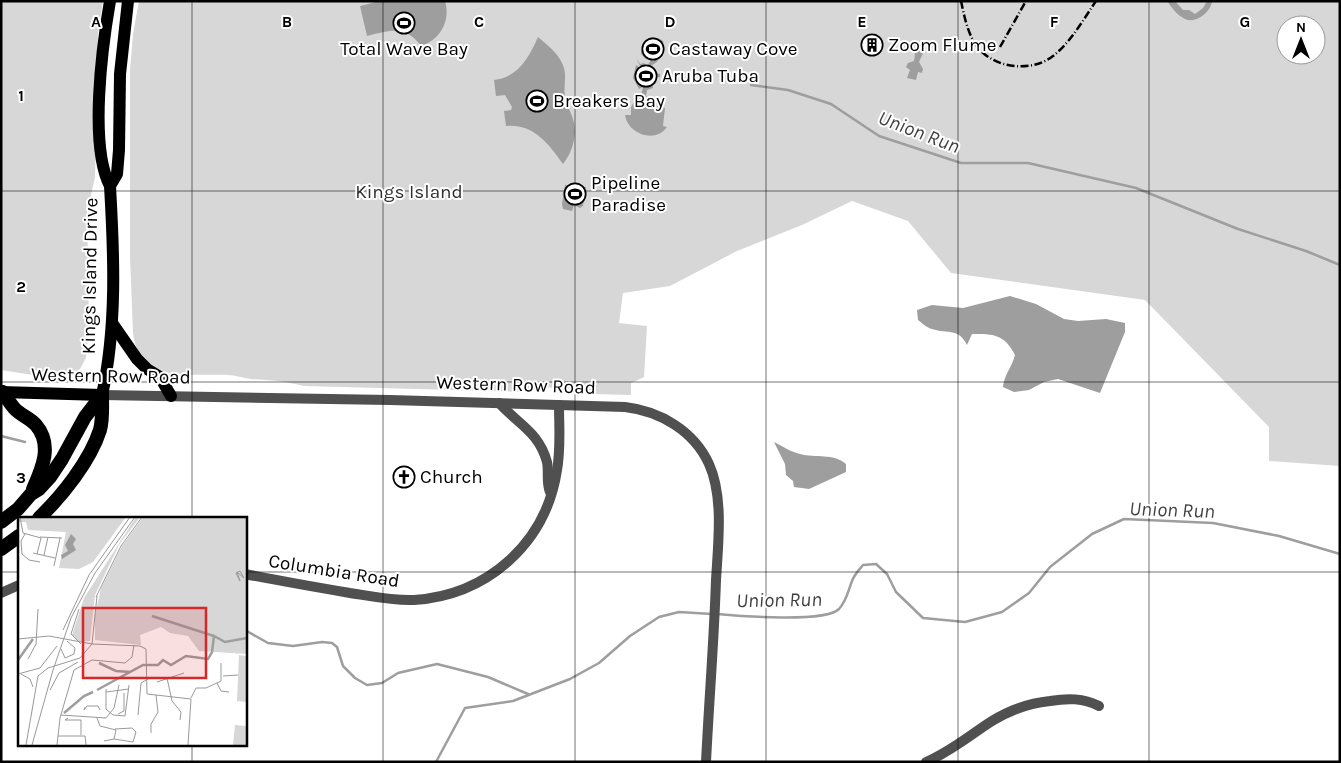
<svg xmlns="http://www.w3.org/2000/svg" width="1341" height="763" viewBox="0 0 1341 763" font-family="Karla,sans-serif">
	<style>
		.green { fill: #d7d7d7; fill-rule: evenodd }
		.water { fill: #9e9e9e }
		.lines { fill: none; stroke-linecap: round; stroke-linejoin: round }
		.stream { stroke: #9e9e9e; stroke-width: 2.5 }
		.minor { stroke: #505050; stroke-width: 10 }
		.major { stroke: #000; stroke-width: 12 }
		.highway { stroke: #000; stroke-width: 14 }
		.rail { stroke: #000; stroke-width: 2.5; stroke-dasharray: 8 2.5 1 2.5; stroke-linecap: butt }
		.grid { fill: none; stroke: #000; stroke-width: 1; stroke-opacity: 0.55 }
		.labels { text-anchor: middle; dominant-baseline: central; stroke-width: 4; stroke-linejoin: round; paint-order: stroke }
		.poi-label { font-size: 19px; fill: #000; stroke: #fff; text-anchor: start }
		.park-label { font-size: 19px; fill: #2e2e2e; stroke: #fff }
		.street-label { font-size: 19px; fill: #000; stroke: #fff }
		.water-label { font-size: 20px; font-style: italic; fill: #3f3f3f; stroke: #fff }
		.inset-river { fill: none; stroke: #9e9e9e; stroke-width: 2.5 }
		.inset-road { fill: none; stroke: #999; stroke-width: 1 }
		.view { fill: #d62828; fill-opacity: 0.15; stroke: #d62828; stroke-width: 2.5 }
		.inset-edge { fill: none; stroke: #000; stroke-width: 2.5 }
		.grid-label { font-size: 16px; text-anchor: middle; font-weight: bold; fill: #000; stroke: #fff; stroke-width: 4; stroke-linejoin: round; paint-order: stroke }
	</style>
	<rect width="100%" height="100%" fill="#fff"/>
	<g class="green">
		<polygon points="1,1 103,1 98,33 95,177 87,213 89,327 86,358 80,369 70,374 33,375 1,370"/>
		<path d="M139,1H1340V466L1269,461V427L1145,300L951,273L908,221L852,201L802,225L737,251L670,286L623,293L619,323L647,326L644,377L631,383V395L592,394L580,389L538,387L525,392L304,386C286,381 269,380 251,379C243,378 235,375 228,375C210,374 173,377 158,370C143,362 135,350 133,333L130,257V70L133,34ZM1286,25H1316V55H1286Z"/>
	</g>
	<g class="water">
		<path d="M380,1H445C451,21 440,40 421,46C405,24 389,31 367,36L360,6Z"/>
		<path d="M1167,1H1175L1183,10H1189L1195,14L1203,8L1207,1H1212C1211,12 1196,24 1185,19C1177,15 1172,8 1167,1Z"/>
		<path d="M538,37C546,44 557,52 562,63C568,74 563,86 565,97C566,104 570,110 572,116C578,132 574,150 563,164C549,144 533,123 506,126L504,111L511,110L512,107L505,95L496,96L494,80C519,77 529,57 538,37Z"/>
		<polygon points="652,37 660,39 664,42 662,43 662,50 652,58 651,55 650,59 646,59 641,54 641,50 644,50 644,45 646,42 645,40"/>
		<polygon points="918,47 922,47 923,53 919,62 923,69 922,73 918,72 916,80 907,78 910,70 906,67 908,63 914,61 915,54"/>
		<path d="M636,58L640,64L644,63L647,66L652,59L656,58L658,61L651,66H653L655,73L660,74V77H655L654,79L657,81L655,84L652,83L653,88L647,90L646,96L650,98L658,97L659,102L654,107L656,108L658,105L665,108L663,126L667,127C655,144 628,134 625,115H631V107L637,97L641,96L643,87L639,89L633,78L636,65L641,68Z"/>
		<polygon points="565,185 586,187 583,206 580,208 574,205 572,211 563,209 562,204"/>
		<path d="M1010,296L1036,304L1064,319L1078,321L1106,319L1125,323V332L1100,393L1058,379L1044,382L1029,390L1014,392L1003,387C1004,375 1012,367 1015,355C1004,334 994,334 972,334L967,345C959,328 948,334 932,329C927,328 922,323 918,320L917,310L932,305L963,308Z"/>
		<path d="M774,442C782,446 791,452 800,454C816,458 833,453 846,464V472L809,489L794,487L793,481L786,475L785,464Z"/>
	</g>
	<g class="lines">
		<g class="stream">
			<polyline points="751,85 788,90 831,104 879,136 961,163 1028,163 1136,188 1238,229 1306,251 1340,265"/>
			<polyline points="1,436 25,442"/>
			<path d="M717,614C739,616 825,623 839,609C847,600 848,591 852,581C854,575 859,570 863,565L876,564L887,574L896,592L923,618L965,622L1002,612L1029,593L1050,567L1092,534L1124,519L1213,523L1279,536L1340,554"/>
			<polyline points="245,630 268,643 293,646 322,642 332,643 337,647 343,666 355,678 367,685 382,683 398,673 437,664 488,677 528,694"/>
			<polyline points="436,762 465,708 513,701 570,679 599,663 630,636 659,617 679,612 712,614"/>
		</g>
		<g class="minor">
			<path d="M102,395L390,400L625,407C660,411 694,431 709,464C724,497 718,545 716,580C714,641 709,701 706,762"/>
			<path d="M499,403C518,424 539,432 547,462C549,473 546,483 550,492"/>
			<path d="M245,574C280,581 315,587 350,593C371,596 393,601 414,600C488,595 546,543 557,470C561,449 559,426 559,405"/>
			<polyline points="1,593 19,585"/>
			<path d="M926,762C950,752 970,735 992,721C1010,710 1030,703 1050,701C1068,698 1083,698 1099,706"/>
		</g>
		<g class="major">
			<polyline points="110,186 117,174 119,150 120,74 128,1"/>
			<polyline points="112,323 137,359 147,369 160,377 171,396"/>
			<path d="M1,392L102,395C117,327 114,255 110,186C89,146 102,47 110,1"/>
		</g>
		<g class="highway">
			<path d="M3,392C6,397 10,403 14,408C20,415 30,418 36,425C53,445 42,469 33,489"/>
			<path d="M39,518C62,496 90,461 100,430C103,419 102,407 102,395"/>
			<polyline points="1,522 18,509 31,494 39,489 50,477 62,459 85,417 102,395"/>
			<polyline points="1,549 19,536"/>
		</g>
		<g class="rail">
			<path d="M961,1C964,15 967,30 974,42C989,68 1030,74 1053,56C1071,42 1083,20 1096,1"/>
			<polyline points="1000,47 1026,1"/>
		</g>
	</g>
	<path class="grid" d="M192,1V518M383,1V762M575,1V762M766,1V762M958,1V762M1149,1V762M1,191H1340M1,382H1340M1,572H19M245,572H1340M192,744V762"/>
	<defs>
		<g id="stadium-ring" transform="scale(1.125)"><circle r="9.5" fill="#fff" stroke="#000" stroke-width="1.5"/><path d="M0-5a6.5 5 0 1 0 0 10a6.5 5 0 1 0 0-10ZM-3.5-1.8h7v3.6h-7Z" fill="#000"/></g>
		<g id="building-ring" transform="scale(1.125)"><circle r="9.5" fill="#fff" stroke="#000" stroke-width="1.5"/><path d="M-4-6H4V6H1V3H-1V6H-4ZM-2.5-4.3h1.7v1.8h-1.7ZM.8-4.3h1.7v1.8H.8ZM-2.5-1h1.7V.8h-1.7ZM.8-1h1.7V.8H.8Z" fill="#000"/></g>
		<g id="church-ring" transform="scale(1.125)"><circle r="9.5" fill="#fff" stroke="#000" stroke-width="1.5"/><path d="M-1.2-6h2.4v3.5h3.3v2.4h-3.3V6h-2.4V-.1h-3.3v-2.4h3.3Z" fill="#000"/></g>
	</defs>
	<g fill-rule="evenodd">
		<use href="#stadium-ring" x="404" y="23"/>
		<use href="#building-ring" x="872" y="45"/>
		<use href="#stadium-ring" x="653" y="49"/>
		<use href="#stadium-ring" x="646" y="76"/>
		<use href="#stadium-ring" x="537" y="101"/>
		<use href="#stadium-ring" x="575" y="194"/>
		<use href="#church-ring" x="404" y="477"/>
	</g>
	<g class="labels">
		<g class="poi-label">
			<text x="888" y="45">Zoom Flume</text>
			<text x="404" y="49" text-anchor="middle">Total Wave Bay</text>
			<text x="669" y="49">Castaway Cove</text>
			<text x="662" y="76">Aruba Tuba</text>
			<text x="553" y="101">Breakers Bay</text>
			<text x="591" y="183">Pipeline<tspan x="591" dy="22">Paradise</tspan></text>
			<text x="420" y="477">Church</text>
		</g>
		<g class="park-label">
			<text x="409" y="192">Kings Island</text>
		</g>
		<g class="street-label">
			<text transform="translate(90 276) rotate(-89)">Kings Island Drive</text>
			<text transform="translate(111 376) rotate(1)">Western Row Road</text>
			<text transform="translate(516 385) rotate(2)">Western Row Road</text>
			<text transform="translate(334 571) rotate(9)">Columbia Road</text>
		</g>
		<g class="water-label">
			<text transform="translate(919 132) rotate(21)">Union Run</text>
			<text transform="translate(1172 510) rotate(2)">Union Run</text>
			<text transform="translate(779 600) rotate(-1)">Union Run</text>
		</g>
	</g>
	<g transform="translate(18 517)">
		<rect width="229" height="229" fill="#fff"/>
		<path d="M0,0H108L75,45L61,52L41,51L48,15L10,13L8,5H1L0,11ZM118,0H122L101,28L77,78L72,124L60,125L54,118L66,81ZM125,0H229V137L181,134L170,119L152,116L143,110L122,118L123,128L77,123V98L83,71L104,29ZM221,138L229,139V185L219,184ZM217,208L229,209V228H215Z" fill="#d7d7d7"/>
		<path d="M53,17L58,22L55,27L58,33L44,42L43,38L50,34L47,28Z" fill="#9e9e9e"/>
		<path class="inset-river" d="M134,99L196,119M0,143L15,122M81,146L98,154L113,155M79,173L125,148H140L145,143L153,148L168,139L190,142L194,135L196,119L207,125L229,121M46,196L66,179L75,175"/>
		<path class="inset-road" d="M2,0L5,16L23,21L19,37M7,17L3,24L4,37L11,43L22,45M22,20L44,21M15,36L37,41M26,38L30,20M36,49L42,21M222,54L226,61L219,55L222,64L218,56ZM78,80L103,29L124,0M61,92L53,117L63,127M45,113L71,58L112,0M0,122L31,119L74,127L79,79M74,127L122,129L128,132L129,177L173,182L170,228M43,132L47,141L56,137L57,131L49,124M10,142L18,127L20,92M0,157L22,151L39,129M3,157L12,162L15,170M205,159L220,158M149,161L154,184L163,195L162,203M139,165L166,156M199,166L203,174L211,175M88,172V192L95,198L107,199L111,168M32,173L41,156L60,145M88,175L111,172M173,181L178,171H188L203,164V146M67,190L66,193L69,189H80L82,193M100,197L106,194V176M43,198L88,201L96,191L101,168M120,198L123,166L130,162M50,201L47,203H63V218M79,201L82,209L98,213L96,222L86,224M133,216V207L140,195L138,178M40,219H67L68,228M96,222L115,225L118,215L114,211L97,212M8,228L20,159L30,151L62,141L74,127M14,228L35,153L53,101L77,56L117,0M39,228L42,201L56,153L74,143L107,146L114,140L116,128"/>
		<path class="view" d="M65,91H188V161H65Z"/>
		<rect width="229" height="229" class="inset-edge"/>
	</g>
	<g class="grid-label">
		<text x="96" y="27">A</text>
		<text x="287" y="27">B</text>
		<text x="479" y="27">C</text>
		<text x="670" y="27">D</text>
		<text x="862" y="27">E</text>
		<text x="1054" y="27">F</text>
		<text x="1245" y="27">G</text>
		<text x="21" y="101">1</text>
		<text x="21" y="292">2</text>
		<text x="21" y="483">3</text>
	</g>
	<rect width="1341" height="763" fill="none" stroke="#000000" stroke-width="5"/>
	<g transform="translate(1301 40)"><circle r="24" fill="#ffffff" stroke="#999999"/>
	<path d="M0-4L9 19L0 12L-9 19Z" fill="#000000"/>
	<text y="-8" font-size="14" font-weight="bold" text-anchor="middle" fill="#000000">N</text>
	</g>
</svg>
